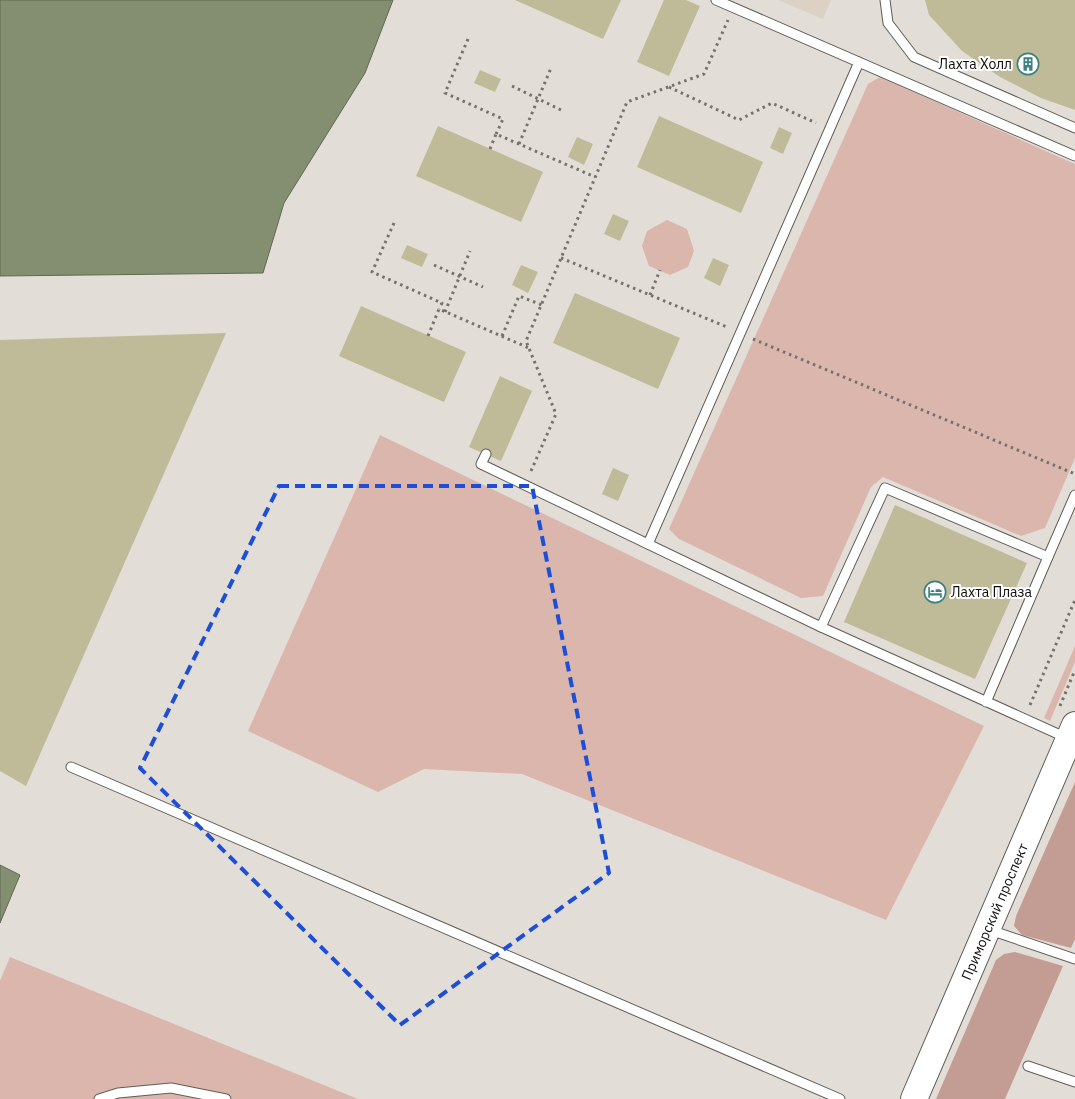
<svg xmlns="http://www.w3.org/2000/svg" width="1075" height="1099" viewBox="0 0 1075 1099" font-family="'IBM Plex Sans',sans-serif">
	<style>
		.built { fill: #dbd2c5 }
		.green { fill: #dbb6ad }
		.forest { fill: #c39d94 }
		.water { fill: #838f70; stroke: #606851 }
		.building { fill: #bfbb98 }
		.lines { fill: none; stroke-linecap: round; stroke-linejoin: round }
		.lane-casing { stroke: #605d57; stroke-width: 11 }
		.secondary-casing { stroke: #605d57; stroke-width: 28 }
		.path { stroke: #75726d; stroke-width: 3; stroke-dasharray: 2.5 4; stroke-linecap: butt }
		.lane { stroke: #fff; stroke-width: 9 }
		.secondary { stroke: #fff; stroke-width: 26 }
		.marked { fill: none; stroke: #1d4ed8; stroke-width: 4; stroke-dasharray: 10 6; stroke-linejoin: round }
		.labels { text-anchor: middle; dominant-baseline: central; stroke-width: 4; stroke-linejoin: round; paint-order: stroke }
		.poi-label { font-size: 14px; fill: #0e0c0a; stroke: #fff; text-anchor: end }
		.street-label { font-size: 14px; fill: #0e0c0a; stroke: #fff }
	</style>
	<rect width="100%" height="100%" fill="#e2ded7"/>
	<polygon class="built" points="778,0 831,0 823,19"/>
	<g class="green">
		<polygon points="880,77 1075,164 1075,458 1045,528 1021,536 883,477 871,487 823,596 801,598 679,539 669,529 868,84"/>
		<polygon points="667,220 687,229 694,251 688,267 670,275 649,266 642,246 647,231"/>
		<polygon points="380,435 984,726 886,920 522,774 424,769 378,792 248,731"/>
		<polygon points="1075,646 1075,662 1050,721 1044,718"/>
		<polygon points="10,957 358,1099 0,1099 0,981"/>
	</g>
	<g class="forest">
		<polygon points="1075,782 1075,939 1071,948 1022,935 1014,926 1016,916"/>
		<polygon points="1015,952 1063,966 1005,1099 936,1099 996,960 1004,954"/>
	</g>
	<g class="water">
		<polygon points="0,0 393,0 365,73 284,203 263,273 0,276"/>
		<polygon points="0,865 20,875 0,923"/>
	</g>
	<g class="building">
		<polygon points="515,0 621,0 603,39"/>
		<polygon points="664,0 686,0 700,6 669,76 637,62"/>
		<polygon points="925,0 1075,0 1075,110 1041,98 1000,77 962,51 929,15"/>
		<polygon points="480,70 501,79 495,92 474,83"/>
		<polygon points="659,116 763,162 741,213 637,167"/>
		<polygon points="438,126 543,172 521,222 416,176"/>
		<polygon points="779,127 792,133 783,154 770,148"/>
		<polygon points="577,137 593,144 584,165 568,157"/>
		<polygon points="613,214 629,221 620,241 604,234"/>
		<polygon points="407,245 428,254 422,267 401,258"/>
		<polygon points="713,258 729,265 720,286 704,278"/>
		<polygon points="521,265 538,272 528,293 512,285"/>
		<polygon points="575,293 680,338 658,389 553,343"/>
		<polygon points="361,306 466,352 444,402 339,356"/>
		<polygon points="226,333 26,786 0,771 0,340"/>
		<polygon points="500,376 532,391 501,461 469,447"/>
		<polygon points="613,468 629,475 618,501 602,494"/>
		<polygon points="895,505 1027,563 975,679 844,622"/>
	</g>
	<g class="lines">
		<g class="lane-casing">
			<g id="lane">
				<polyline points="716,0 1075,156"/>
				<polyline points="885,0 888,23 914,57 1075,128"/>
				<polyline points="486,454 481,464 821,627"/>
				<polyline points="648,544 859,62"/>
				<polyline points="1048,557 1075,495"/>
				<polyline points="986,702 1048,557 885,488 821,627 1067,738"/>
				<polyline points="71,767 840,1099"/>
				<polyline points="990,930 1075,959"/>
				<polyline points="1028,1066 1075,1082"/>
				<polyline points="99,1099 118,1093 171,1088 226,1099"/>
			</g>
		</g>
		<g class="secondary-casing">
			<g id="secondary">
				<path id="s1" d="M914,1099L1075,725"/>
			</g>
		</g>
		<g class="path">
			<polyline points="468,39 445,93 503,119 496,134"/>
			<polyline points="512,86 563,111"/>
			<polyline points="669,87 739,120 772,103 816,123"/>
			<polyline points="519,144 551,68"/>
			<polyline points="490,149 496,134 595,177"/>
			<polyline points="394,223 372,272 442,303 439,309"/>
			<polyline points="561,258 727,327"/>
			<polyline points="434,265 483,287"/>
			<polyline points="650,295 660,270"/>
			<polyline points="445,312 470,251"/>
			<polyline points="428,336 439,309 529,348"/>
			<polyline points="502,336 519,296 542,305"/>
			<polyline points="753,339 1075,474"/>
			<polyline points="531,471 556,414 526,341 627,102 704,74 728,20"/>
			<polyline points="1030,705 1075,600"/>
			<polyline points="1060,706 1075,670"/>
		</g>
		<use href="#lane" class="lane"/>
		<use href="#secondary" class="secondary"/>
	</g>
	<path class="marked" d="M279,486H532L609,873L400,1025L140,768Z"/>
	<defs>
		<g id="building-ring" transform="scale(1.125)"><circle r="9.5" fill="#fff" stroke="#3a8282" stroke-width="1.5"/><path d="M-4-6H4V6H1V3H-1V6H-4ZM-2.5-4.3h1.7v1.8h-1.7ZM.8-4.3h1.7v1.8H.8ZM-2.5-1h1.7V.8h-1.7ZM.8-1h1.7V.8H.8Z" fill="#3a8282"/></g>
		<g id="hotel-ring" transform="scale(1.125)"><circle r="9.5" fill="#fff" stroke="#3a8282" stroke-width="1.5"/><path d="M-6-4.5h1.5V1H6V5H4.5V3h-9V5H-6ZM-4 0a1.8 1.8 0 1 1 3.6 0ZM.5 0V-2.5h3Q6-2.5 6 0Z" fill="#3a8282"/></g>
	</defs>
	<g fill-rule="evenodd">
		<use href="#building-ring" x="1028" y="64"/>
		<use href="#hotel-ring" x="935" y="592"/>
	</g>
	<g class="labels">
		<g class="poi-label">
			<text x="1012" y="64">Лахта Холл</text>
			<text x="951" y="592" text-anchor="start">Лахта Плаза</text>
		</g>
		<g class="street-label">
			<text stroke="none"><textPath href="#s1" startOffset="204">Приморский проспект</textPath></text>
		</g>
	</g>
</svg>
